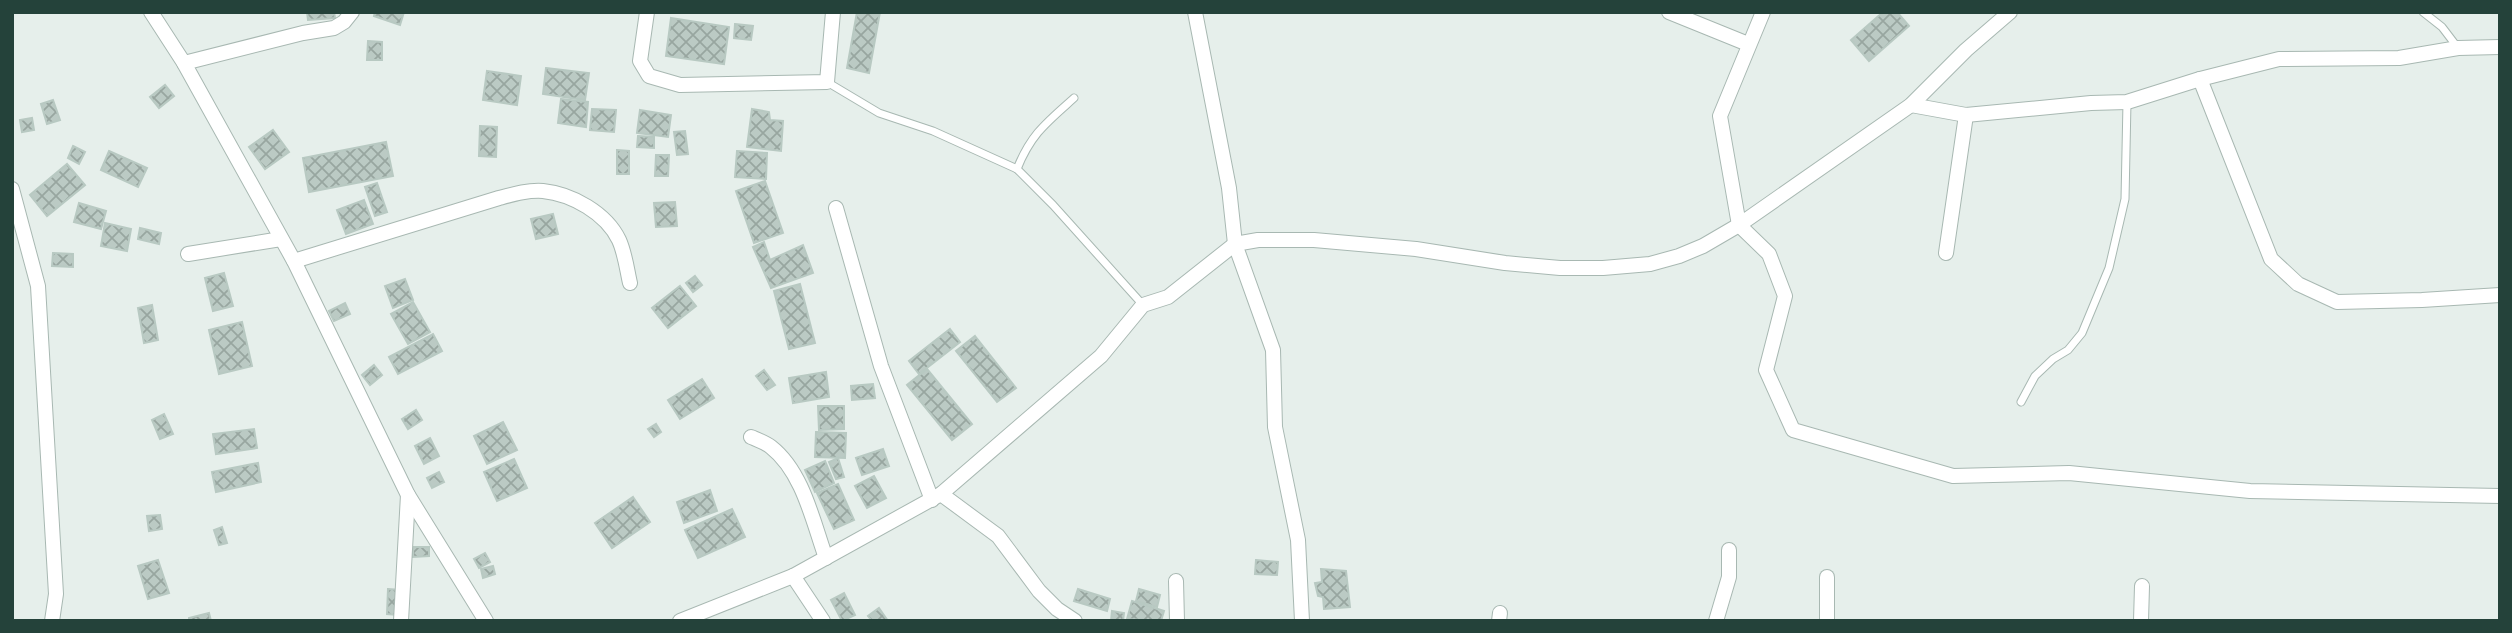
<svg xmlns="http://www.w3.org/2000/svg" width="2512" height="633" viewBox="0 0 2512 633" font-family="'Work Sans',sans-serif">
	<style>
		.building { fill: url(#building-cross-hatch); stroke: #b8c9c2; stroke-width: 2 }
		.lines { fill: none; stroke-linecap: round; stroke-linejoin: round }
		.service-casing { stroke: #a8b8b2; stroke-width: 9 }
		.minor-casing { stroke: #a8b8b2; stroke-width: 16 }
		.service { stroke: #fff; stroke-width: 7 }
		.minor { stroke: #fff; stroke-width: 14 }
	</style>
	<defs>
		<pattern id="building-cross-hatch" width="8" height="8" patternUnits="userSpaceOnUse" patternTransform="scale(1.75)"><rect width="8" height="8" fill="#bbcac4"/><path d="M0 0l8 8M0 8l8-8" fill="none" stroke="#98a6a0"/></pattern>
	</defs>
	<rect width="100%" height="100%" fill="#e6efeb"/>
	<g class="building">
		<polygon points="307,12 334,12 335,18 308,20"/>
		<polygon points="375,12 404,12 400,25 374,16"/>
		<polygon points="857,12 880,12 869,73 847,68"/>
		<polygon points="1883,12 1897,12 1909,26 1869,61 1851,40"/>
		<polygon points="671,18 729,27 724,64 666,56"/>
		<polygon points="735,24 753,26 751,40 734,38"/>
		<polygon points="368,41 382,42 382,60 367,60"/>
		<polygon points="546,68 589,73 585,100 543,94"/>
		<polygon points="487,71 521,76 517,105 483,100"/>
		<polygon points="165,85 174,96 159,108 150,97"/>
		<polygon points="561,99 588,102 586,127 558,123"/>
		<polygon points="53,100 60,120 47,124 41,104"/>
		<polygon points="592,109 616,110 614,132 590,130"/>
		<polygon points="752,109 769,112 770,120 783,121 781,151 747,147"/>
		<polygon points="640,110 671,115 668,137 637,133"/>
		<polygon points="32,118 34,130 22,132 20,120"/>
		<polygon points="480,126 497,127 496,157 479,156"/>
		<polygon points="273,130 289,152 265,169 249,147"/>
		<polygon points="685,131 688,154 677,155 674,132"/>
		<polygon points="638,136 654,137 654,148 637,147"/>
		<polygon points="386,142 393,176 309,192 303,158"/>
		<polygon points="73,146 85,152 79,164 68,158"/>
		<polygon points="617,150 629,151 629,174 617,174"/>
		<polygon points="109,151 147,168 138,187 101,170"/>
		<polygon points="737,151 767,153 766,179 735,177"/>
		<polygon points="656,155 669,155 668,176 655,176"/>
		<polygon points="67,164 85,185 47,216 30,195"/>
		<polygon points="765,181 783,233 754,243 736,191"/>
		<polygon points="377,183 387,212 375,216 365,187"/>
		<polygon points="364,200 373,224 346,234 337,210"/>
		<polygon points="675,202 677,226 656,227 654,203"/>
		<polygon points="79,203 106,211 101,229 74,222"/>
		<polygon points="553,214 558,234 536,239 531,219"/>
		<polygon points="105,223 131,229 127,251 101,246"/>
		<polygon points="140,228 161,233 159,244 138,239"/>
		<polygon points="764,242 770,260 803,245 813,273 771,288 753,247"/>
		<polygon points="53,253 73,254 73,267 52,266"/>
		<polygon points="224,273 233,306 213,311 205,278"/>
		<polygon points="695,276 702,285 693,292 686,283"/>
		<polygon points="405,279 413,300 393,308 385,286"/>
		<polygon points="800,284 815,343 789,349 774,291"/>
		<polygon points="680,286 696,306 668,328 652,308"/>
		<polygon points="413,302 430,332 408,344 391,314"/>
		<polygon points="345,303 350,314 334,321 329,311"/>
		<polygon points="152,305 158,340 144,343 138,308"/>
		<polygon points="242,322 252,366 219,374 209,330"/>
		<polygon points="950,329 960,342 919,374 909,361"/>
		<polygon points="433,334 442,351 398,374 389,357"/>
		<polygon points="975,336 1016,388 997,402 956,351"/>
		<polygon points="374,365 382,375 370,385 362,375"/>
		<polygon points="927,369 972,424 952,440 907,385"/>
		<polygon points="764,370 775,385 767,390 756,376"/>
		<polygon points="826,372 829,397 793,403 789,378"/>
		<polygon points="702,379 714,398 680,419 668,400"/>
		<polygon points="873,384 875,398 852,400 851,386"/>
		<polygon points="818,406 844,406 844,429 819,430"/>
		<polygon points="416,410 422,420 408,429 402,419"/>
		<polygon points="164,414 173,434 160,439 152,420"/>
		<polygon points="503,422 517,450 487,464 474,436"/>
		<polygon points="656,424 661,432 654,437 648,429"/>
		<polygon points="254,429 257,448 216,454 213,434"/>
		<polygon points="816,432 846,433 845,458 815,457"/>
		<polygon points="430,438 439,456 424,464 415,446"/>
		<polygon points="883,449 889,466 862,475 856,458"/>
		<polygon points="838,458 844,477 836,479 829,462"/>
		<polygon points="514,459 527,488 497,501 484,472"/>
		<polygon points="825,461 834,483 815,492 805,470"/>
		<polygon points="258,463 261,482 216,492 212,472"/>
		<polygon points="439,472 444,482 432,488 427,478"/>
		<polygon points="874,476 886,498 867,508 855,486"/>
		<polygon points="838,484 854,520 834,529 817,493"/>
		<polygon points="710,490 717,511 684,523 677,502"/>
		<polygon points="633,497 650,522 612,548 595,523"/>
		<polygon points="732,509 745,537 698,558 685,530"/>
		<polygon points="160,515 162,529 149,531 147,516"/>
		<polygon points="222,527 227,543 219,545 214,530"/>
		<polygon points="413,547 429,547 429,556 413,557"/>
		<polygon points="485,553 490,562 479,568 474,559"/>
		<polygon points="158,560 169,593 148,599 138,566"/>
		<polygon points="1256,560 1278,562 1277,575 1255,574"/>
		<polygon points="493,566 495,574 483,578 481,569"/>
		<polygon points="1321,569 1346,571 1350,607 1324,609 1323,597 1318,596 1315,583 1322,582"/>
		<polygon points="388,589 400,590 398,615 387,614"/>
		<polygon points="1078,589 1110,599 1107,611 1074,601"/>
		<polygon points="1139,589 1160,595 1157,607 1136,601"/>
		<polygon points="844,593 855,615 842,621 831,600"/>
		<polygon points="1132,601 1164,611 1161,621 1127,619"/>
		<polygon points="879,608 888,621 872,621 868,616"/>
		<polygon points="1112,611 1124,613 1123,621 1111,621"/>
		<polygon points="209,613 211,621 189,621 189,618"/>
	</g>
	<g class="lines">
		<g class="service-casing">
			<g id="service">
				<polyline points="2423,12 2442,27 2458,48"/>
				<polyline points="827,82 879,113 933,131 1017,169 1053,205 1143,305"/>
				<path d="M1017,169C1031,134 1046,123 1074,98"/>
				<polyline points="2021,402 2035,376 2053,359 2068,350 2082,333 2109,268 2125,199 2127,102"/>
			</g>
		</g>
		<g class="minor-casing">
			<g id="minor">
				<polyline points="151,12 184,63 294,261 408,495 486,621"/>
				<polyline points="647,12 640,61 649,76 680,85 827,82 833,12"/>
				<polyline points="1195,12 1229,188 1235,244 1273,350 1275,427 1298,540 1302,621"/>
				<polyline points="1669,12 1748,44"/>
				<polyline points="1763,12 1720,116 1739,225 1769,254 1785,296 1766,370 1793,430 1953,476 2069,473 2250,491 2500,496"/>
				<polyline points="184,63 303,33 334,28 344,22 352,12"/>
				<polyline points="2200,79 2271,259 2298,284 2337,302 2422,300 2500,295"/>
				<polyline points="1911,105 1966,115 2091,103 2127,102 2200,79 2279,59 2399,58 2458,48 2500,47"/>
				<polyline points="12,189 38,286 56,594 52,621"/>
				<polyline points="836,208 881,366 932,500"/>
				<polyline points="1946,253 1966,115"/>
				<polyline points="188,254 281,239"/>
				<path d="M294,261L499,198C514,194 528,190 543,191C572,194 606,213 619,240C625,253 627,270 630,283"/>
				<path d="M751,437C758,440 766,443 771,447C803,472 813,522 826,558"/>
				<polyline points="941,494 998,536 1039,591 1057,609 1075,621"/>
				<polyline points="793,576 823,621"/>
				<polyline points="1827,577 1827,621"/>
				<polyline points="1176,581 1177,621"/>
				<polyline points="401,621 408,495"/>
				<polyline points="680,621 793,576 941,494 1101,356 1143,305 1168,297 1235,244 1258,240 1314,240 1416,249 1505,263 1560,268 1603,268 1650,264 1679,256 1703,246 1739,225 1911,105 1966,50 2010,12"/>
				<polyline points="1499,621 1500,613"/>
				<polyline points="1716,621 1729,577 1729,550"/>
				<polyline points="2141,621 2142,586"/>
			</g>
		</g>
		<use href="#service" class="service"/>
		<use href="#minor" class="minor"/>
	</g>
	<rect width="2512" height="633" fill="none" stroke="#24423a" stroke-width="28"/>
</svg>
